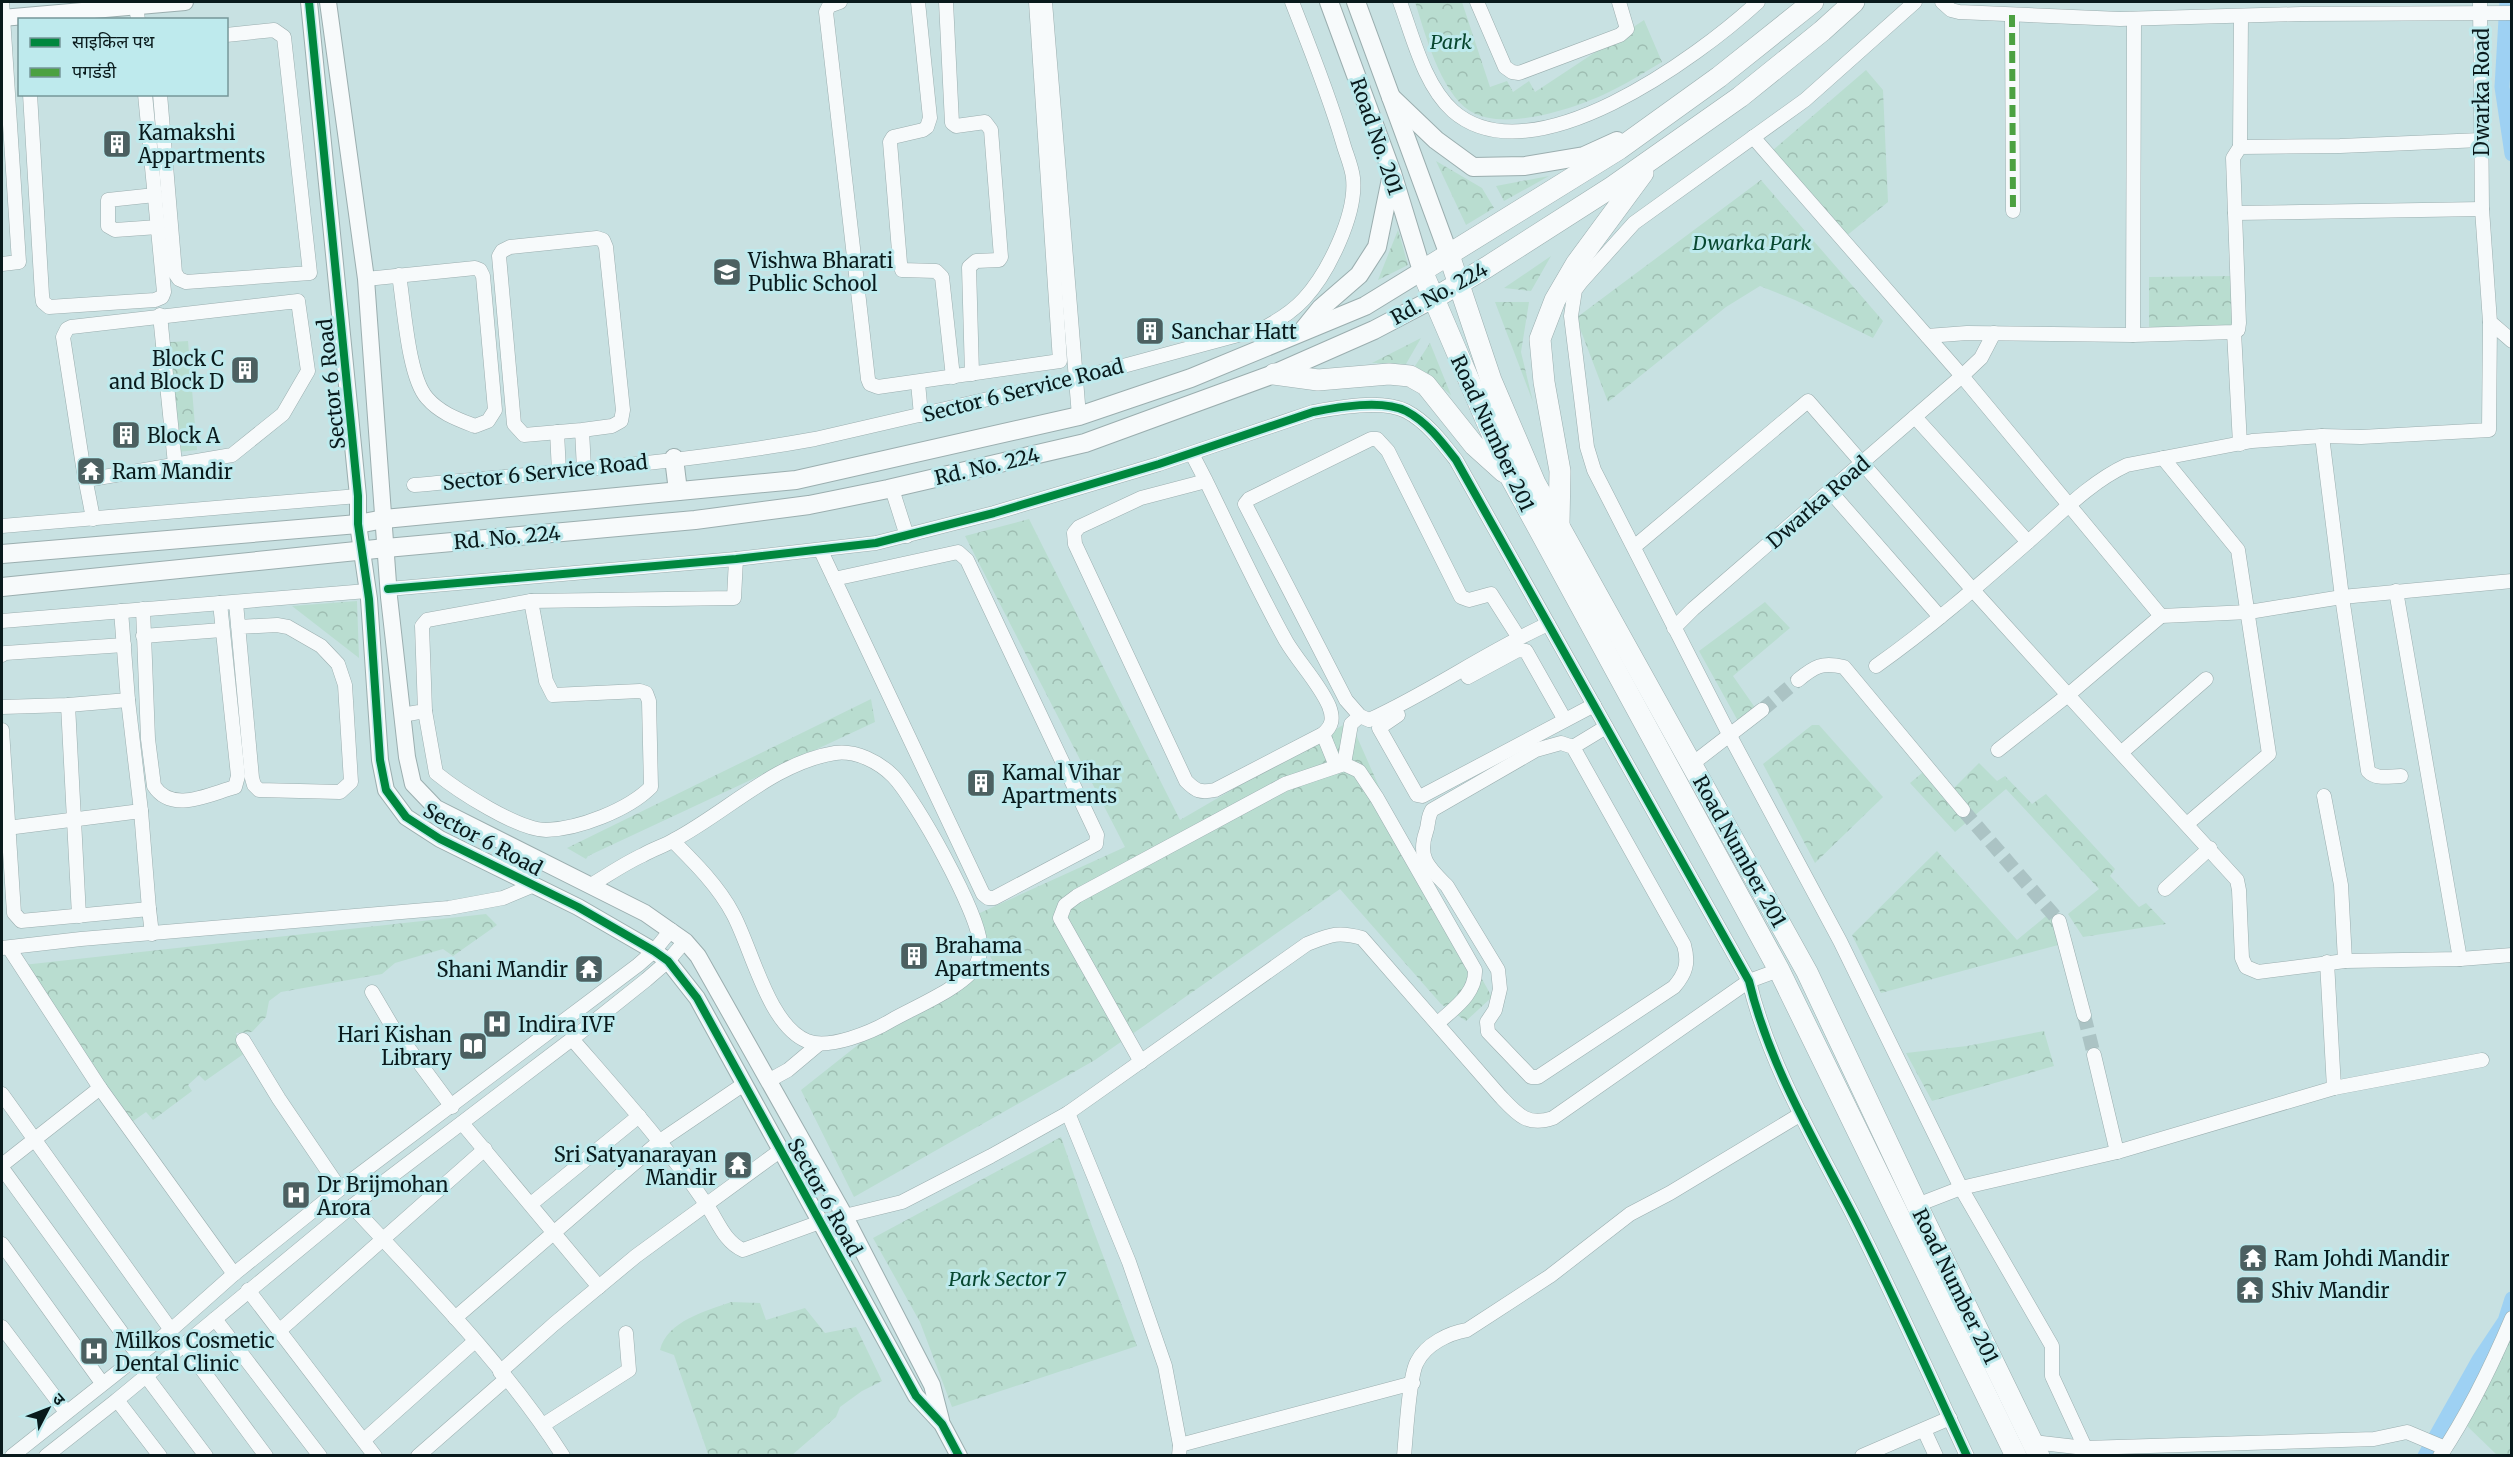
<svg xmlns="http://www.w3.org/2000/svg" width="2513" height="1457" viewBox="0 0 2513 1457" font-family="Merriweather,'Noto Sans Devanagari',serif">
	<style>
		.forest { fill: url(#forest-crowns) }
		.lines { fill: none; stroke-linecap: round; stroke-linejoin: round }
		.canal { stroke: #9ed1f3; stroke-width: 15 }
		.minor-tunnel { stroke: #abc3c4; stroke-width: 14; stroke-dasharray: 14 7; stroke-linecap: butt }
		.minor-casing { stroke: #9baeaf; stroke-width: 15 }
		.tertiary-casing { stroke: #9baeaf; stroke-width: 18 }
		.secondary-casing { stroke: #9baeaf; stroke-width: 20 }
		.primary-casing { stroke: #9baeaf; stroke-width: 22 }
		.minor { stroke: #f7fafb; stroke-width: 14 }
		.tertiary { stroke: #f7fafb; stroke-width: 16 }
		.secondary { stroke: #f7fafb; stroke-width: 18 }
		.primary { stroke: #f7fafb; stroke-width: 21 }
		.quiet { stroke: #4ca141; stroke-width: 6; stroke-dasharray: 12 6; stroke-linecap: butt }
		.cycleway-casing { stroke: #beeaed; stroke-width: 11 }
		.cycleway { stroke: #00873e; stroke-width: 8 }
		.labels { text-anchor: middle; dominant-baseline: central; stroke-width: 6; stroke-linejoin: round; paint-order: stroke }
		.park-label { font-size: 20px; font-style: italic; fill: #07472f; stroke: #beeaed }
		.street-label { font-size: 20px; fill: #091a1c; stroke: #beeaed }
		.poi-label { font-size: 20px; fill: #091a1c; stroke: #beeaed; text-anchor: start }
	</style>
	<defs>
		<pattern id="forest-crowns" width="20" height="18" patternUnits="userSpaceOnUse" patternTransform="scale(1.5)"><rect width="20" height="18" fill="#b9ddd0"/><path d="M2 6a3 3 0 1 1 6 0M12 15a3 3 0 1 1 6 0" fill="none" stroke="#9ebdb2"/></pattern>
	</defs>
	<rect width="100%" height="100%" fill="#c8e1e2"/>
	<g class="forest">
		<path d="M1415,2H1462L1490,87L1507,81L1513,92L1529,81L1535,92L1644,20L1662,62C1646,71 1631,81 1615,89C1581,107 1505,133 1470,111C1440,92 1425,33 1415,2Z"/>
		<polygon points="1866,70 1883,90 1888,202 1845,237 1772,151"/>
		<polygon points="1436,161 1482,188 1494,208 1466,225"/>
		<polygon points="1549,176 1504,201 1496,186"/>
		<polygon points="1761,180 1883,321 1873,338 1795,300 1760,286 1726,307 1608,402 1576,318"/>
		<polygon points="1398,230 1408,265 1378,280"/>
		<polygon points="1551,256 1531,291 1504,288"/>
		<polygon points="2233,276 2234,327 2149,330 2149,277"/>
		<polygon points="1495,302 1529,302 1521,352 1533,402"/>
		<polygon points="1421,338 1406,364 1372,363"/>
		<polygon points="188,341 197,450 167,453 155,343"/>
		<polygon points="1430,343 1451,395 1415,366"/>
		<polygon points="1029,519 1180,820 1350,721 1395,823 1492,997 1466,1021 1441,1004 1340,889 1095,1060 854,1197 801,1090 902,1010 993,962 971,917 1125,847 965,536"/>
		<polygon points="357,601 359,658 292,606"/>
		<polygon points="1765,602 1790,628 1733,676 1756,709 1738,721 1699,651"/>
		<polygon points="871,699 875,722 588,856 586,859 567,848"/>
		<polygon points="1812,725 1819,725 1883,797 1815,863 1763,764"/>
		<polygon points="1979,763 1997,781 2005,776 2032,804 2046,794 2115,869 2110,876 2139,907 2146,903 2166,924 2083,937 2068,914 2099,889 2006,789 1955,832 1910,783 1928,768 1951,791"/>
		<polygon points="1937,851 2017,940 2051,912 2062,944 1881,993 1852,935"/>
		<polygon points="486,914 497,925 453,956 443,949 395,963 382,974 281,992 269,1001 266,1017 252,1032 236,1033 245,1053 205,1081 199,1075 188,1085 192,1091 153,1120 146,1112 129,1124 23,965"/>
		<polygon points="2044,1031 2054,1066 1932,1101 1906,1053 1967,1046"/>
		<polygon points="1061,1137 1087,1213 1137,1346 952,1407 920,1322 873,1238"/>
		<path d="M731,1302L760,1303L766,1320L805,1308L825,1333L856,1327L882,1381L862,1391L840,1407L836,1417L792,1455L708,1454L674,1355L660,1350C667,1321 706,1311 731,1302Z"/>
		<polygon points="2511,1338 2511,1454 2497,1455 2466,1425"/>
	</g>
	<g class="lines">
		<g class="canal">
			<polyline points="2507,2 2502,87 2512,154"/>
			<polyline points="2425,1456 2479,1360 2505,1321 2512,1299"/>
		</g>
		<g class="minor-tunnel">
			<polyline points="1762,710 1798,680"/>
			<polyline points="1963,810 2059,921"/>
			<polyline points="2084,1015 2094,1055"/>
		</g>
		<g class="minor-casing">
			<g id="minor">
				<polyline points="840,2 829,6 826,12 868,379 870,384 878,387 1060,361 1036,2"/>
				<polyline points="918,2 930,118 927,127 923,130 893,137 890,142 900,263 902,270 936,271 942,277 953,377"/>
				<polyline points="946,2 952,123 956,126 985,122 991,130 1001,257 999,260 976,261 969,267 972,374"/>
				<polyline points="1045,2 1079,416"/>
				<path d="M1400,2C1413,37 1424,85 1453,111C1532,180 1698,57 1758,2"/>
				<polyline points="1477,2 1505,67 1512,72 1519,73 1620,35 1627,29 1619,2"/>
				<polyline points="1915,2 1805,100 1634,223 1581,282 1575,290 1571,316 1587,447 1594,470 1730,736 1840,941 1961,1188 2052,1346 2052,1376 2089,1456"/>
				<polyline points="1942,2 1951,10 1959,12 2120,19 2301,14 2512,13"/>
				<polyline points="2480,2 2482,209 2490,322 2512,341"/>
				<polyline points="136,6 138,20"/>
				<polyline points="2012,15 2013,211"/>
				<polyline points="30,94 42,295 43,302 49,307 155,300 162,297 164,292 145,94"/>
				<polyline points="160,94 175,273 179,279 186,282 310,273 284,37 274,30 226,35"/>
				<polyline points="1753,137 1962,376 2161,616 2068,695 2237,880 2239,890 2242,958 2246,967 2258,972 2345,961 2460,959 2512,955"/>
				<polyline points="2240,147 2241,16"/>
				<polyline points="155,195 108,200 108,226 115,230 158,227"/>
				<polyline points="2235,213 2482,209"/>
				<polyline points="2,264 19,262 2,2"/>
				<path d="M366,279L475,268L480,270L483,276L495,410L488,421L475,426C457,419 440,413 427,398C408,377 404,305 399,275"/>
				<polyline points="160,315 175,464"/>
				<polyline points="2234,332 2240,444"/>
				<polyline points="2133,335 2134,19"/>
				<polyline points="1927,336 1967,333 2133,335 2234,332 2238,330 2239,323 2233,158 2240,147 2340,146 2481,140"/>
				<polyline points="918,383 921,415"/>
				<polyline points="1915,417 2028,542"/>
				<polyline points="582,430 612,426 621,421 623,410 606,247 603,240 597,238 510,247 502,251 499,256 514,424 524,435 582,430 584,469"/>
				<polyline points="557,432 559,472"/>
				<path d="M2322,436L2342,597L2368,771C2376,780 2390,776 2401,776"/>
				<path d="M1192,454L1206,481C1232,534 1257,589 1286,641C1299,663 1319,683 1329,706C1334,719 1332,726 1323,734L1215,790C1200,793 1196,791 1186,781L1075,544L1074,533L1079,527L1141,498L1206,481"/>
				<polyline points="2163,458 2238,550 2269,754 2187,824"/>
				<path d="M86,480L232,455L283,414L308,371L298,301L71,327L67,329L63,337L83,466C86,484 90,501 93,519"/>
				<path d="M414,485C547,473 683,463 815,439L1075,379L1264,328C1279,320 1293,311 1304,299C1328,273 1357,214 1353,178C1352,167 1346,154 1343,143C1329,95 1310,48 1292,2"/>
				<polyline points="892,489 907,536"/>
				<polyline points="1830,491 1940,617"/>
				<polyline points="2,526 358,496"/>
				<polyline points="1634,547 1808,401 1972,589 2068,695 1998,750"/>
				<polyline points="821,551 983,894 988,898 994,898 1096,844 1097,835 967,560 958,552 834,579"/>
				<path d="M388,589L736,559L876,543L994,513L1159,464L1313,412C1338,407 1382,399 1406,411C1427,422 1442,442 1456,460L1749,981C1769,1065 1815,1141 1854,1217C1894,1296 1930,1376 1967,1456"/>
				<polyline points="2396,591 2460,959"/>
				<polyline points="236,603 252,778 254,785 259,790 340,792 351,782 345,685 338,664 321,646 288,627 277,625 238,627"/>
				<path d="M143,609L148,739L154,786C172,814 209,794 235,787L238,776L220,603"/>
				<polyline points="2161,616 2249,612 2342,597 2512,581"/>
				<polyline points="2,621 367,591"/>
				<polyline points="1674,628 1693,609 1962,376 1981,358 1994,333"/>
				<polyline points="143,636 222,630"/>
				<path d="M1519,638L1491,594L1469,600L1461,597L1388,451L1377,439H1371L1249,499L1245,504L1346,700L1360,716L1369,720C1431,692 1486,652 1548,624"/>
				<polyline points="2,655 5,653 124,645"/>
				<path d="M1876,666C1930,628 1980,584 2029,541C2059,515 2090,482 2127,465L2252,441L2322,436L2361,437L2489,430L2490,322"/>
				<polyline points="1468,677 1518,650 1526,651 1565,720"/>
				<path d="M1798,680C1815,666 1822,662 1844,667L1963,810"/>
				<polyline points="128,700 141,811"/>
				<polyline points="68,705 79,916"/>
				<polyline points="2,707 68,705 128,700 121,611"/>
				<path d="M425,711L436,773C458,791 518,830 546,830C579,829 628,810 651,787L649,701L646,693L640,691L553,695L546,681L531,601"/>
				<polyline points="402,715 425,711 422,626 427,620 531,601 734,598 736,559"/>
				<polyline points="1398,715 1379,728 1417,795 1422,796 1594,705"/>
				<polyline points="2,730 14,913 21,921 149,909 152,934"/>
				<polyline points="1323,734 1336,766"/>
				<path d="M1573,747L1561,743L1536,750L1432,810C1427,818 1429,824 1426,832C1417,858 1429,868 1447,886L1498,970L1500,989L1495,1010L1487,1022L1488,1032L1531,1077H1538L1674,987C1686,973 1689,963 1684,945L1573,747L1606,727"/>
				<polyline points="2122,752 2206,679"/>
				<polyline points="1344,764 1351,724 1360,716"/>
				<polyline points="1692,764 1762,710"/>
				<polyline points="2324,796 2341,885 2345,961"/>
				<polyline points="7,828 141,811 149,909"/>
				<path d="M591,885C608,875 625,863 643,855C653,849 664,846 674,840C727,812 774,763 835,753C856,750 879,762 893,776C916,800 978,912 980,943C981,951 979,960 975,967C963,987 913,1008 892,1020C872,1032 829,1050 807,1041C768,1025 752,949 733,914C719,887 695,863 673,841"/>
				<polyline points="2165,889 2210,848"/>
				<polyline points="2059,921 2084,1015"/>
				<polyline points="2,948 81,939 449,908 503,898 534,885"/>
				<polyline points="9,948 100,1088 234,1274"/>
				<polyline points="2327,962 2334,1088"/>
				<polyline points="372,992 392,1026 452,1107"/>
				<path d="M572,1039C618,1092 666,1145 706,1204C717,1219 724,1242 743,1250L820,1222L902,1202L991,1156L1068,1113L1307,944C1330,935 1337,931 1362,938L1500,1096C1517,1114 1527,1127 1553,1118L1749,981L1779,970"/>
				<polyline points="243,1040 279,1099 340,1189"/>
				<polyline points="2094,1055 2117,1152"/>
				<path d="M1141,1062L1060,918L1065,905L1077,896L1285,784L1344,764L1359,771L1377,798L1475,970C1476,994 1454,1008 1438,1023"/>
				<polyline points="768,1081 788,1070 819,1044"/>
				<polyline points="2,1094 171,1330"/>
				<polyline points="1068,1113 1129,1262 1165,1366 1180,1445 1179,1456"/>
				<polyline points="462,1123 599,1287"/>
				<polyline points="2,1165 100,1088"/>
				<polyline points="2,1168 138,1355"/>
				<polyline points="531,1204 639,1116"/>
				<polyline points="1917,1205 1961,1188 2117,1152 2334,1088 2482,1060"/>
				<path d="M352,1206C424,1284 506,1366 563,1456"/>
				<polyline points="2,1244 102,1383"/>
				<polyline points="248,1290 375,1456"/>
				<polyline points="455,1318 660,1141 744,1084"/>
				<polyline points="215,1319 320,1456"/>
				<polyline points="2,1327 66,1412"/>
				<polyline points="279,1331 485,1149"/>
				<polyline points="184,1345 266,1456"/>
				<polyline points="500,1372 554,1324 636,1256 781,1150"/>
				<polyline points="146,1376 206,1456"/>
				<polyline points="117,1400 160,1456"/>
				<polyline points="543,1425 629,1370 626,1333"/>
				<polyline points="1924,1430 1936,1456"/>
				<polyline points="364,1440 475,1341"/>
				<polyline points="2033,1442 2085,1448 2374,1439 2407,1432 2445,1448"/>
				<polyline points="1180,1445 1413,1383"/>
				<polyline points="12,1456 171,1330 234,1274 340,1189 638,965 654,951 671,930"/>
				<polyline points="46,1456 117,1400 347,1210 572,1039 646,980 668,961 685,941"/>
				<polyline points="418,1456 506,1379"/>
				<path d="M1404,1456C1406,1436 1409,1376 1417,1362C1426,1344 1449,1333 1467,1330L1550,1276L1630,1214L1670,1193L1801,1114"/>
				<polyline points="1862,1456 1950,1418"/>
				<path d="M2440,1456C2469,1413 2492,1365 2512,1318"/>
			</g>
		</g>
		<g class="tertiary-casing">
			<g id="tertiary">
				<polyline points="309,2 358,496 358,524 369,599 380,760 386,790 406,817 440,839 578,907 654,951 668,961 697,998 916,1396 942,1424 959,1456"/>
				<polyline points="328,2 366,279 389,597 407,757 413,784 436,808 645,913 685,941 698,956 842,1211 932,1385 941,1420"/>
				<polyline points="2,18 185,2"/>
			</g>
		</g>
		<g class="secondary-casing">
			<g id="secondary">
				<polyline points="1356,2 1449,255"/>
				<polyline points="1391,97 1436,140 1473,167 1525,166 1584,156 1617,141"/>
				<polyline points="1304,329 1321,308 1359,275 1377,247 1392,174"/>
				<polyline points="674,458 678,491"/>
				<polyline points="2,554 358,524 384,519 796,480 1079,416 1191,378 1365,306 1422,271 1392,173 1329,2"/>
				<polyline points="2,587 386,548 695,520 809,505 888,489 1085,443 1274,374 1374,330 1433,299"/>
			</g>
		</g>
		<g class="primary-casing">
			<g id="primary">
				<polyline points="1813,2 1719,77 1619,149 1422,271 1511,478 1779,970 2016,1456"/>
				<polyline points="1449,255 1491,380 1535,483 1807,972 1917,1205 2039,1456"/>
				<polyline points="1433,299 1487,267 1612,187 1740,97 1822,31 1854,2"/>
				<polyline points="1274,374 1318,380 1389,374 1410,376 1426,385 1474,445 1504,472"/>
				<polyline points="1559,524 1560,471 1544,382 1540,339 1555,300 1576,264 1643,173"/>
			</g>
		</g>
		<use href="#minor" class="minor"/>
		<use href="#tertiary" class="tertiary"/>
		<use href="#secondary" class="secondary"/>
		<use href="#primary" class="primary"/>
		<polyline class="quiet" points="2012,15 2013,211"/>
		<g class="cycleway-casing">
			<g id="cycleway">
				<polyline points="309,2 358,496 358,524 369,599 380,760 386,790 406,817 440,839 578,907 654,951 668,961 697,998 916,1396 942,1424 959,1456"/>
				<path d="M388,589L736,559L876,543L994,513L1159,464L1313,412C1338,407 1382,399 1406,411C1427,422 1442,442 1456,460L1749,981C1769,1065 1815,1141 1854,1217C1894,1296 1930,1376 1967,1456"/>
			</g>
		</g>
		<use href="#cycleway" class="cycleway"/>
	</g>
	<defs>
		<g id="building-square" transform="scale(1.5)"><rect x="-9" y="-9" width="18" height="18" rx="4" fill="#4c6061" stroke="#beeaed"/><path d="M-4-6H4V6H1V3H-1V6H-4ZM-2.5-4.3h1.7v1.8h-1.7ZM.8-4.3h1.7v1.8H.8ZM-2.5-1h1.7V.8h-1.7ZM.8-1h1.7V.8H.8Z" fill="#fff"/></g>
		<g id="school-square" transform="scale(1.5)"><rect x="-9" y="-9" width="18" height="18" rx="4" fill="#4c6061" stroke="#beeaed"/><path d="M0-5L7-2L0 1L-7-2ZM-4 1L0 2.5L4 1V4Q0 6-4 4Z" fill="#fff"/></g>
		<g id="temple-square" transform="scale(1.5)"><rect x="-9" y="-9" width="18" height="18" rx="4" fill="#4c6061" stroke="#beeaed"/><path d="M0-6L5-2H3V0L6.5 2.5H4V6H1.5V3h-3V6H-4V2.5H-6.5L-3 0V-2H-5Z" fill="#fff"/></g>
		<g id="hospital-square" transform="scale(1.5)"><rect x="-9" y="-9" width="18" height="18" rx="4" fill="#4c6061" stroke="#beeaed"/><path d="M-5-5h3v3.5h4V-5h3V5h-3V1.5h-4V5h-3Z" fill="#fff"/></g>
		<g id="library-square" transform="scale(1.5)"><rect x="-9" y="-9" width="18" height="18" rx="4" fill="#4c6061" stroke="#beeaed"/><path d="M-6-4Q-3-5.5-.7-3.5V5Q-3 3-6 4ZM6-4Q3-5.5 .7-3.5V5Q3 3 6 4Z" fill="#fff"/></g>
	</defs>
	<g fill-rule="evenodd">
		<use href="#building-square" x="117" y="144"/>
		<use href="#school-square" x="727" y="272"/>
		<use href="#building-square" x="1150" y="331"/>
		<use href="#building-square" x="245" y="370"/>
		<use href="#building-square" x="126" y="435"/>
		<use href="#temple-square" x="91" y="471"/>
		<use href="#building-square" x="981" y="783"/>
		<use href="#building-square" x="914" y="956"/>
		<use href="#temple-square" x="589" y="969"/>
		<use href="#hospital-square" x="497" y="1024"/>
		<use href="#library-square" x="473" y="1046"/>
		<use href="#temple-square" x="738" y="1165"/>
		<use href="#hospital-square" x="296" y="1195"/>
		<use href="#temple-square" x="2253" y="1258"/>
		<use href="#temple-square" x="2250" y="1290"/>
		<use href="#hospital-square" x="94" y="1351"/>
	</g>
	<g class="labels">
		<g class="park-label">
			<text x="1451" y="41">Park</text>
			<text x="1752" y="242">Dwarka Park</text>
			<text x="1007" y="1278">Park Sector 7</text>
		</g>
		<g class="street-label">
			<text transform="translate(2481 92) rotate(-90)">Dwarka Road</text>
			<text transform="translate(1377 136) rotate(71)">Road No. 201</text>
			<text transform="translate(1439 293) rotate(-29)">Rd. No. 224</text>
			<text transform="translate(331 384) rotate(-96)">Sector 6 Road</text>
			<text transform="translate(1023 390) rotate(-14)">Sector 6 Service Road</text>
			<text transform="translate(1493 433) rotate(65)">Road Number 201</text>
			<text transform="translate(987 466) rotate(-13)">Rd. No. 224</text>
			<text transform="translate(545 472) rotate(-6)">Sector 6 Service Road</text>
			<text transform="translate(1818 502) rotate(-41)">Dwarka Road</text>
			<text transform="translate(507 537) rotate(-5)">Rd. No. 224</text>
			<text transform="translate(483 839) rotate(28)">Sector 6 Road</text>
			<text transform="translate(1740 851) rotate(61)">Road Number 201</text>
			<text transform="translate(825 1197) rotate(61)">Sector 6 Road</text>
			<text transform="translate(1956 1286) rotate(64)">Road Number 201</text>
		</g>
		<g class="poi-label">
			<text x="138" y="132">Kamakshi<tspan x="138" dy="23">Appartments</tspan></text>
			<text x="748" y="260">Vishwa Bharati<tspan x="748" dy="23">Public School</tspan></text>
			<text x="1171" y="331">Sanchar Hatt</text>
			<text x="224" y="358" text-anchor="end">Block C<tspan x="224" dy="23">and Block D</tspan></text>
			<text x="147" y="435">Block A</text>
			<text x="112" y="471">Ram Mandir</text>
			<text x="1002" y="772">Kamal Vihar<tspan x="1002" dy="23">Apartments</tspan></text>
			<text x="935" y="945">Brahama<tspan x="935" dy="23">Apartments</tspan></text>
			<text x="568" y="969" text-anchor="end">Shani Mandir</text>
			<text x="518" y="1024">Indira IVF</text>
			<text x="452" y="1034" text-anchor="end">Hari Kishan<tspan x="452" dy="23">Library</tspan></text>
			<text x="717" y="1154" text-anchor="end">Sri Satyanarayan<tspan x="717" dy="23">Mandir</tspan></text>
			<text x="317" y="1184">Dr Brijmohan<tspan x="317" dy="23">Arora</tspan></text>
			<text x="2274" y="1258">Ram Johdi Mandir</text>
			<text x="2271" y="1290">Shiv Mandir</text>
			<text x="115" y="1340">Milkos Cosmetic<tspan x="115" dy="23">Dental Clinic</tspan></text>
		</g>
	</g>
	<rect width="2513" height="1457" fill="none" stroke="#091a1c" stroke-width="6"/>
	<rect x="18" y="18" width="210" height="78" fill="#beeaed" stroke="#769799" stroke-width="1.5"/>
	<rect x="30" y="38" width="30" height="9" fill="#00873e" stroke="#769799" stroke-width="1.5"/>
	<text x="72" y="48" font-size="18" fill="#091a1c">साइकिल पथ</text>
	<rect x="30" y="68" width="30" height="9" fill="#4ca141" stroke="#769799" stroke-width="1.5"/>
	<text x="72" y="78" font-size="18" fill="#091a1c">पगडंडी</text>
	<g transform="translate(48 1409) rotate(48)" stroke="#beeaed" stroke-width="4.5" paint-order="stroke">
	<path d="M0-4.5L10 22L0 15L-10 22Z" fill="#091a1c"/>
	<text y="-9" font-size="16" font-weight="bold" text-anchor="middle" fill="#091a1c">उ</text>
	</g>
</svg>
